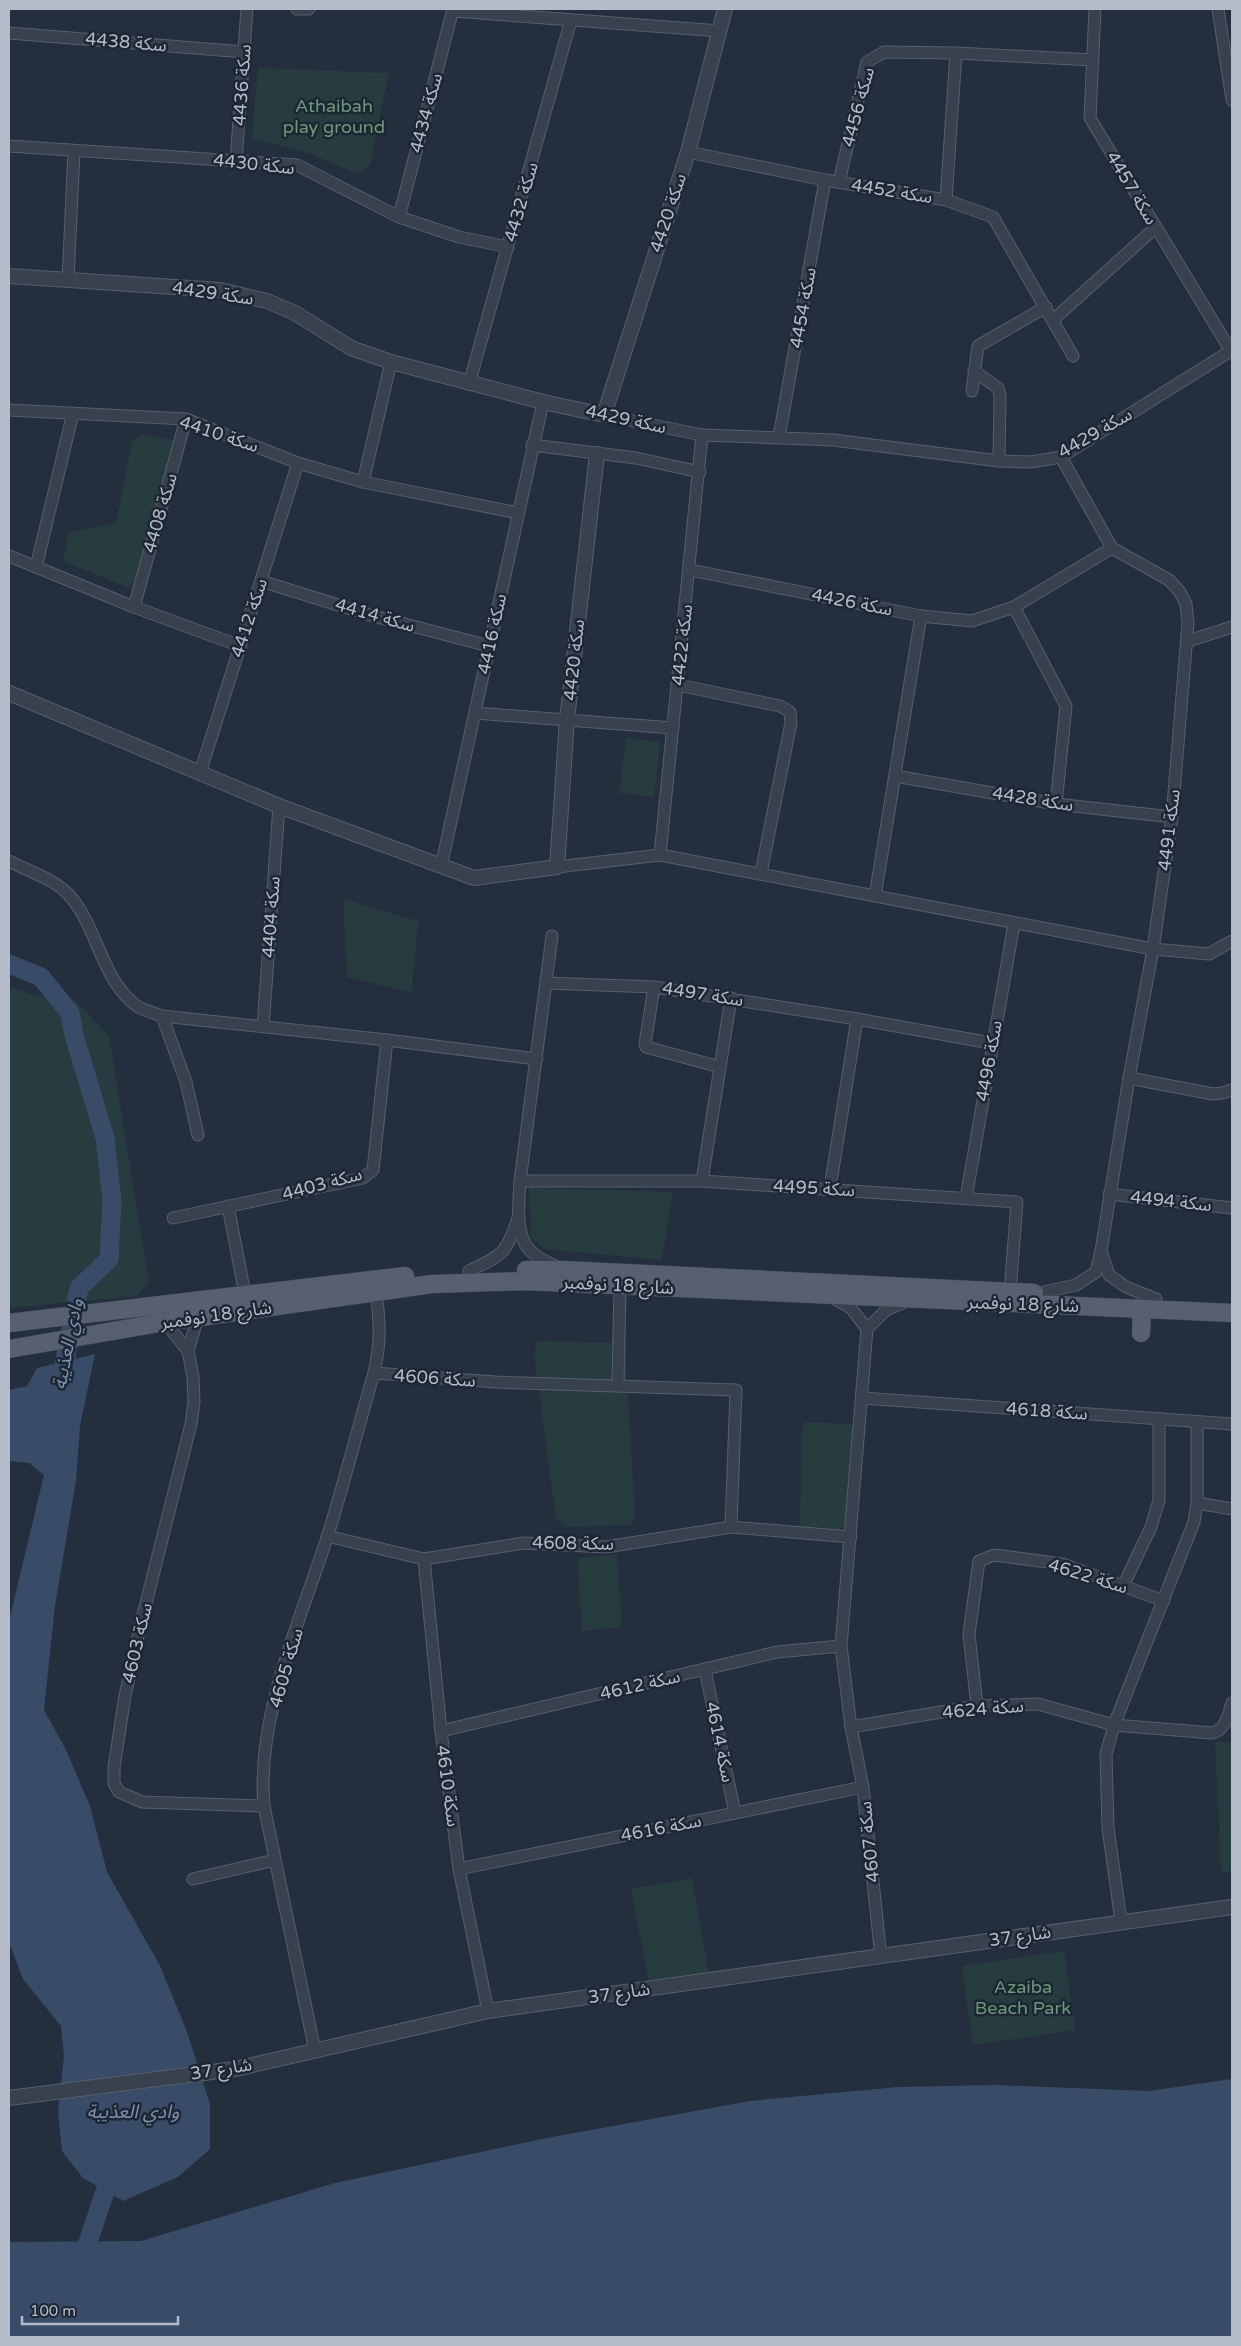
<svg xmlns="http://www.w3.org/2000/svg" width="1241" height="2346" viewBox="0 0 1241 2346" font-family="'Varela Round','Noto Sans Arabic',sans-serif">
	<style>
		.green { fill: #263c3f }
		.water { fill: #394c67 }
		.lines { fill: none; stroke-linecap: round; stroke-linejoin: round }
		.river { stroke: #394c67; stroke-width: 19 }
		.minor-casing { stroke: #565f6c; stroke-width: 13 }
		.tertiary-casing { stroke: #565f6c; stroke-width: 16 }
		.primary-casing { stroke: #414a57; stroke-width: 19 }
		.minor { stroke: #38414e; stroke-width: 11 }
		.tertiary { stroke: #38414e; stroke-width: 14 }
		.primary { stroke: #56606e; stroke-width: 18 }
		.labels { text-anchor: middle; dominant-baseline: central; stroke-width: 5; stroke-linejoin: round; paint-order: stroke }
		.street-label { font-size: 18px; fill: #b4bcc9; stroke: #1d2633 }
		.park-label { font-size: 18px; fill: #6b9a76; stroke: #1d2633 }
		.water-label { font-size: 19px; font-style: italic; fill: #7c92b1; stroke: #1d2633 }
	</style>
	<rect width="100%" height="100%" fill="#242f3e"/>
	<g class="green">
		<polygon points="258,68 389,73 370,165 357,174 311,154 252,138"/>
		<polygon points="142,434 174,440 174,445 135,579 129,588 63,561 69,532 116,523 132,442"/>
		<polygon points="626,738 660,742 654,797 619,793"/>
		<polygon points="343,899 418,921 412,993 347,977"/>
		<polygon points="9,987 38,996 76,1001 109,1036 149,1283 136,1296 9,1308"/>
		<polygon points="529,1188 673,1192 662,1260 545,1249 531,1239"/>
		<polygon points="537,1341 618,1343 625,1347 635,1514 631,1525 565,1527 556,1519 534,1354"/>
		<polygon points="804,1422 851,1424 854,1431 846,1525 839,1529 804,1528 800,1526 802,1428"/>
		<polygon points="617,1555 622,1627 582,1631 577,1558"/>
		<polygon points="1215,1742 1232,1742 1232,1871 1221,1872"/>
		<polygon points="692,1878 709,1973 649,1982 631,1889"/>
		<polygon points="1064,1951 1075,2030 973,2045 962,1966"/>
	</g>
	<g class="water">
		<polygon points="95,1354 80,1426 76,1481 55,1605 44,1710 66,1750 90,1806 107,1872 160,1966 186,2029 210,2104 210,2149 178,2177 123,2201 83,2178 62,2151 58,2112 64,2056 61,2026 23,1979 9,1942 9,1621 44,1475 29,1463 9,1461 9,1390 27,1386 37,1368"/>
		<polygon points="1232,2079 1232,2337 9,2337 9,2242 141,2241 335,2183 547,2138 750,2101 898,2087 994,2085 1149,2091"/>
	</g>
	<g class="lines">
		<g class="river">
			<polyline points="9,964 41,977 70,1013 74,1035 105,1138 112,1200 109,1259 79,1288 60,1386"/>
			<polyline points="88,2242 113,2168"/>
		</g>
		<g class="minor-casing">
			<g id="minor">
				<polyline points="297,9 309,9"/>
				<polyline points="1095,9 1090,118 1231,351"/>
				<polyline points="1218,9 1232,100"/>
				<polyline points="453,11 720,31"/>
				<polyline points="9,33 244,52"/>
				<polyline points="9,146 297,165 399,217 459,237 508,247"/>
				<polyline points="688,152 825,180 946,200 993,217 1073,356"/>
				<polyline points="236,161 247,9"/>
				<polyline points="839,182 867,62 884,52 956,53 1093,60"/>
				<polyline points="946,200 956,53"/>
				<polyline points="399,217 453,9"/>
				<polyline points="68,280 74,151"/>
				<polyline points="1053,320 1155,228"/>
				<polyline points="974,371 998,388 1000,395 999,461"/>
				<polyline points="469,384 571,20"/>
				<polyline points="972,391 978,346 1046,307"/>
				<polyline points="9,410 186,419 298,463 363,482 518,513"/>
				<polyline points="604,415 702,435 833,440 999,461 1031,462 1061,457 1232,350"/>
				<polyline points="779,437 825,180"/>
				<polyline points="532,445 636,458 700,472"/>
				<polyline points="1061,457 1112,548 1169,580 1180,592 1186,604 1188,623 1172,817 1153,949 1129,1078 1101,1251"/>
				<polyline points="363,482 391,362"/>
				<polyline points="9,556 134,607 240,646"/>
				<polyline points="36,567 73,413"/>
				<polyline points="690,570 921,616 972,621 1014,607 1112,548"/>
				<polyline points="261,581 370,615 489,646"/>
				<polyline points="134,607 186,419"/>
				<polyline points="1014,607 1066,706 1056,804"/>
				<polyline points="1188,641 1232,627"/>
				<polyline points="678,685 780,706 790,712 791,723 761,873"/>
				<polyline points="475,713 673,728"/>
				<polyline points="200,773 298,463"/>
				<polyline points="895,776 1056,804 1172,817"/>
				<polyline points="660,855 702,435"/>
				<path d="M9,861C28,871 54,879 69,895C98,927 101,980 137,1006C144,1011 154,1013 162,1016L387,1040L537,1059"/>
				<polyline points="441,867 543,402"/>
				<polyline points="557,867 660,855 1153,949 1209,954 1232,941"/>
				<polyline points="875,896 921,616"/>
				<path d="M552,936L520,1181C519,1205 513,1239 535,1255C542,1260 551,1264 559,1268"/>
				<polyline points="546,983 654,987 857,1019 991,1043"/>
				<polyline points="654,987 645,1044 646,1047 720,1067"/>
				<polyline points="162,1016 186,1082 198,1135"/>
				<polyline points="263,1027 279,806"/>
				<polyline points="1129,1078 1213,1094 1222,1093 1232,1090"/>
				<polyline points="520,1181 702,1181 1017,1202 1010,1292"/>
				<polyline points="702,1181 731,998"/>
				<polyline points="830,1188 857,1019"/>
				<polyline points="1109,1194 1232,1208"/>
				<polyline points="966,1198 1014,924"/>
				<polyline points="228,1206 245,1294"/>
				<polyline points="173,1218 363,1178 373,1170 387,1040"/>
				<path d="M469,1271C502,1255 506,1255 518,1218"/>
				<polyline points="1039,1293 1076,1285 1096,1272 1101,1251 1109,1275 1126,1287 1156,1299"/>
				<polyline points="832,1297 851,1308 867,1329"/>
				<polyline points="198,1317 188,1351 193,1377 194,1402 191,1424 140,1627 125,1696 114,1767 114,1783 119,1792 142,1802 264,1806"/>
				<polyline points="165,1322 188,1351"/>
				<polyline points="374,1373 495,1382 736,1390 731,1527"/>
				<polyline points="618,1385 620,1286"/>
				<polyline points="862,1398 1232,1424"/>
				<polyline points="1197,1503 1232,1509"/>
				<polyline points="327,1536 424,1559 524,1543 606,1547 731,1527 851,1537"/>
				<polyline points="424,1559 441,1731 459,1869 488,2011"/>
				<polyline points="1123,1586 1151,1527 1159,1500 1159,1419"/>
				<polyline points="705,1670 735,1813"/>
				<polyline points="977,1706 969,1634 979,1561 994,1555 1063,1564 1164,1601"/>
				<path d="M851,1727L977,1706L1038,1704L1114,1725L1212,1733C1226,1730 1228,1715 1232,1703"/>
				<polyline points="441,1731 777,1652 841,1646"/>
				<polyline points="459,1869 863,1787"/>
				<polyline points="193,1879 275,1860"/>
				<polyline points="1121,1921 1108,1828 1106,1754 1114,1725 1194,1522 1197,1503 1197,1422"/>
				<polyline points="881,1957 863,1787 851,1727 841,1646 867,1329 886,1310 907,1301"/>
				<path d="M315,2051L264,1806C256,1717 300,1621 327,1538C344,1483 358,1428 374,1373C381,1343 380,1322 376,1291"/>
			</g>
		</g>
		<g class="tertiary-casing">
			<g id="tertiary">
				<polyline points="9,276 220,290 267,301 295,313 351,348 391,362 543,402 604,415 688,152 725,9"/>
				<polyline points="9,693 279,806 474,878 557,867 567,720 597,454"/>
				<polyline points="9,2098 235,2069 488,2011 1232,1907"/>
			</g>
		</g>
		<g class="primary-casing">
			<g id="primary">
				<polyline points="526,1270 563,1270 1034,1293"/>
				<polyline points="9,1323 405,1276"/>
				<polyline points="1141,1333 1142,1309"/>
				<polyline points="9,1349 165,1322 432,1284 525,1281 1232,1313"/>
			</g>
		</g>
		<use href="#minor" class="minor"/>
		<use href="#tertiary" class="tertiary"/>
		<use href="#primary" class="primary"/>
	</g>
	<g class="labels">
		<g class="street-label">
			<text transform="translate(126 42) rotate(5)">سكة 4438</text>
			<text transform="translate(242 85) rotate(-86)">سكة 4436</text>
			<text transform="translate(858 107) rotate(-75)">سكة 4456</text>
			<text transform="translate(426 113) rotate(-75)">سكة 4434</text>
			<text transform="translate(254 164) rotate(6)">سكة 4430</text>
			<text transform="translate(1132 188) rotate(59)">سكة 4457</text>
			<text transform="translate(892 191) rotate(9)">سكة 4452</text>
			<text transform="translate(521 202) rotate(-74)">سكة 4432</text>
			<text transform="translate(668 213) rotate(-72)">سكة 4420</text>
			<text transform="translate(213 293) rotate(8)">سكة 4429</text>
			<text transform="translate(803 308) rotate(-80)">سكة 4454</text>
			<text transform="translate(626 419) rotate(12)">سكة 4429</text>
			<text transform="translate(1095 433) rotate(-30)">سكة 4429</text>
			<text transform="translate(219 434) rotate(18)">سكة 4410</text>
			<text transform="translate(160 513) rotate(-74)">سكة 4408</text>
			<text transform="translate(852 602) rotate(11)">سكة 4426</text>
			<text transform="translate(375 615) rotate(16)">سكة 4414</text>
			<text transform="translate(249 618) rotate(-72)">سكة 4412</text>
			<text transform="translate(492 634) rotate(-78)">سكة 4416</text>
			<text transform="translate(682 645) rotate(-84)">سكة 4422</text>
			<text transform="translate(574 660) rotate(-84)">سكة 4420</text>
			<text transform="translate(1033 799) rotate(9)">سكة 4428</text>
			<text transform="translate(1169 830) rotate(-83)">سكة 4491</text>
			<text transform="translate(271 917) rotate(-86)">سكة 4404</text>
			<text transform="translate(703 994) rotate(9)">سكة 4497</text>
			<text transform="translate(989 1061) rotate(-80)">سكة 4496</text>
			<text transform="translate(322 1184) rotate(-15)">سكة 4403</text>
			<text transform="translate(814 1188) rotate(3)">سكة 4495</text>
			<text transform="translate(1171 1201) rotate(6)">سكة 4494</text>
			<text transform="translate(618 1285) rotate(3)">شارع 18 نوفمبر</text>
			<text transform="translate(1023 1304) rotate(2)">شارع 18 نوفمبر</text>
			<text transform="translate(216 1315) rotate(-8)">شارع 18 نوفمبر</text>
			<text transform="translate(435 1378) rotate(4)">سكة 4606</text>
			<text transform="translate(1047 1411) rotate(4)">سكة 4618</text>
			<text transform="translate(573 1543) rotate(1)">سكة 4608</text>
			<text transform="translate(1088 1576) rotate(17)">سكة 4622</text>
			<text transform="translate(137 1643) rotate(-77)">سكة 4603</text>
			<text transform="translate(286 1668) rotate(-74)">سكة 4605</text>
			<text transform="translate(640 1685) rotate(-13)">سكة 4612</text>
			<text transform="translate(983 1709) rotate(-5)">سكة 4624</text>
			<text transform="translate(720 1742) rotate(78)">سكة 4614</text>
			<text transform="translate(448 1786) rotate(82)">سكة 4610</text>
			<text transform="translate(661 1828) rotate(-11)">سكة 4616</text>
			<text transform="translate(869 1842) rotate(-96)">سكة 4607</text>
			<text transform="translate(1020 1936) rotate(-8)">شارع 37</text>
			<text transform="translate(619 1993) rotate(-8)">شارع 37</text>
			<text transform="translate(221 2069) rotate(-9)">شارع 37</text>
		</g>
		<g class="park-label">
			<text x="334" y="106">Athaibah<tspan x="334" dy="21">play ground</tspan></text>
			<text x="1023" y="1987">Azaiba<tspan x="1023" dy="21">Beach Park</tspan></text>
		</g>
		<g class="water-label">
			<text transform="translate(68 1344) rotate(-79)">وادي العذيبة</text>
			<text x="133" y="2112">وادي العذيبة</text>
		</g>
	</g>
	<rect width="1241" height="2346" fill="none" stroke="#b4bcc9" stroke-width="20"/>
	<path d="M22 2316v8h156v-8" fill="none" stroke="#b4bcc9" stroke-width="2.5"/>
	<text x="30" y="2316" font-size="15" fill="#b4bcc9" stroke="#1d2633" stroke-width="4" paint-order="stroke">100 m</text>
</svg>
